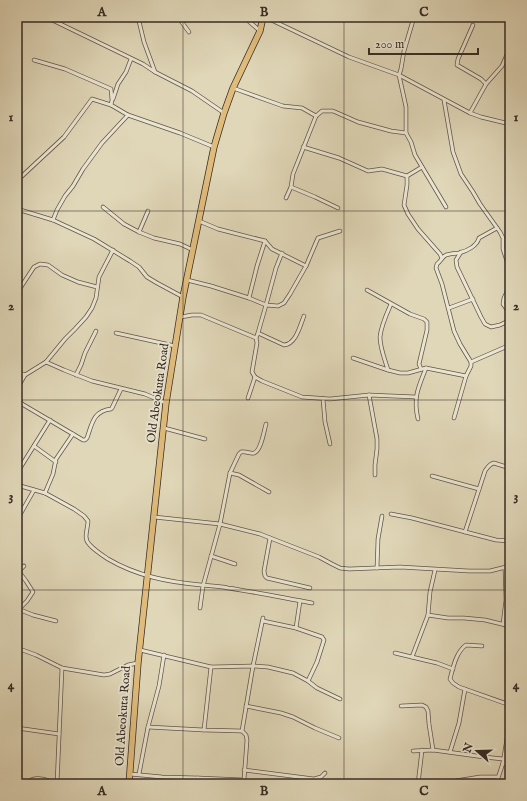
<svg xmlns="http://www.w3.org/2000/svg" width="527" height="801" viewBox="0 0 527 801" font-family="'IM FELL English',serif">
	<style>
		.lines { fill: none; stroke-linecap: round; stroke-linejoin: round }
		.minor-casing { stroke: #60564a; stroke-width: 4.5 }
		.trunk-casing { stroke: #362b25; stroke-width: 7 }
		.minor { stroke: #ebe5d1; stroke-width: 3 }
		.trunk { stroke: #e0bc7c; stroke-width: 5.5 }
		.grid { fill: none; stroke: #362b25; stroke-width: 1; stroke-opacity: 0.55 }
		.labels { text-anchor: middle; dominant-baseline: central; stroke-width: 3.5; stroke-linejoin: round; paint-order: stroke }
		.street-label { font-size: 12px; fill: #362b25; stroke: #ebe5d1 }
		.neatline { fill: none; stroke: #362b25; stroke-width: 1.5 }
		.grid-label { font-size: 13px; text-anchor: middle; font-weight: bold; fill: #362b25 }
	</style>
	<rect width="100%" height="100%" fill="#e0d7b8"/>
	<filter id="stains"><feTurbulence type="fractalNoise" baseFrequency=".005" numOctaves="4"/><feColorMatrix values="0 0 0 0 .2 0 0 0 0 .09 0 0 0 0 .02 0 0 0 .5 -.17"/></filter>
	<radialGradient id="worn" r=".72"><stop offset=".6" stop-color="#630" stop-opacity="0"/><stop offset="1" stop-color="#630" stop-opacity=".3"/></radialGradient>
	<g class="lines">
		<g class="minor-casing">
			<g id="minor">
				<polyline points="46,17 143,64 155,72 192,91 224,113"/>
				<polyline points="138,17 144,42 155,72"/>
				<polyline points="178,17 189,32"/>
				<polyline points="244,17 260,31"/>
				<polyline points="265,17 349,57 399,75 470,113 481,117 510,124"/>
				<polyline points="414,17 404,51 401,69 399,75 406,107 406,133 411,142 415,155 446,207"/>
				<polyline points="473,25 458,59 457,65 481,79 486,84"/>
				<polyline points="34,60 65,69 111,89 112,100 111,105 128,115 180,133 214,147"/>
				<polyline points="233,88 283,106 302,108 316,116 322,111 333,111 358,122 391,131 406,133"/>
				<polyline points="113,99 118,84 126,72 131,59"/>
				<polyline points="444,100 453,152 461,174 473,192 480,204 500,232 503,238 503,249 510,270 508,290 504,298 503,304 510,314"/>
				<polyline points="470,113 486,84 502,66 510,48"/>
				<polyline points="303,147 339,158 368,171 382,169 407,176 422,167"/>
				<polyline points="407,176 407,185 404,205 408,214 418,229 440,254 442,258"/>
				<polyline points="17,182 21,177 64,137 92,99 111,105"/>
				<polyline points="291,187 315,197 338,208"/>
				<polyline points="286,198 291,187 293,174 316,116"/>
				<polyline points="103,207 124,224 139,232 154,238 180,244 193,250"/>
				<polyline points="17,209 53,220 94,239 130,261 139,267 147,277 157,283 183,297"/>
				<polyline points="53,220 57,210 65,196 73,186 83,169 102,143 128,115"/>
				<polyline points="199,221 218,229 265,241 272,249 306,266"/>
				<polyline points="139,232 148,211"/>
				<polyline points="461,252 456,260 457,267 481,317 485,324 491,327 500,325 510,320"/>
				<polyline points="282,253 276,268 266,305 258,333 256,338 257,343 252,372 255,377 262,381 302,397 330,399 369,395 416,397"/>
				<polyline points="187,280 211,286 249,298 266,305 278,306 284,303 290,294 306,266 318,238 340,231"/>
				<polyline points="367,290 410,314 424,319 427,322 427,330 419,364 421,369"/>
				<polyline points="17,293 34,267 40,264 48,265 62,275 78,282 97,287"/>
				<polyline points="249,298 257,266 265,241"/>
				<polyline points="449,308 473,299"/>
				<polyline points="181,317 192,315 201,315 256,338"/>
				<polyline points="116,333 175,346"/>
				<path d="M258,333L284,345C296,344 300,326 304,316"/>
				<polyline points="353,358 388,370 400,373 408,373 426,368 466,376"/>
				<polyline points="46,362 64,370 92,381 145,394 166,403"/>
				<polyline points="471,362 510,345"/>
				<path d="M388,370C385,360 380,348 380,337C381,326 387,313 391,304"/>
				<polyline points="17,372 25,375 46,362 65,339 75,329 86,317 92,308 96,298 99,277 113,250"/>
				<path d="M25,375C19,385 13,393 22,404L83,440H85L87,438C92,424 93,411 111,409L112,408L121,389"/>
				<polyline points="76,375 81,365 85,353 96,331"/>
				<polyline points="369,395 377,439 377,449 375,465 375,475"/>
				<polyline points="248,398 255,377"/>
				<polyline points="323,399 325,422 330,444"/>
				<path d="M454,418L466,376L471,366V362L460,344L454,331L442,284L436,268L437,264C441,261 442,257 446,255C450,254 455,253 459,253C467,251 477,246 479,238L497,228"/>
				<path d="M418,419C413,398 418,388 426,368"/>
				<polyline points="164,428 205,439"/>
				<polyline points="34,446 56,462"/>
				<polyline points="17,473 50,420"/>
				<polyline points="230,473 239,475 269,492"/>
				<polyline points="432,476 479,489"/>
				<path d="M17,485L45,493L74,509L84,516L88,521C88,529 83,538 89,544C94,550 102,555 108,559C137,576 168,582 201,585C210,586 219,586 228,588C256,592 284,598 312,603"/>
				<polyline points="45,493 53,474 56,459 73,434"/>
				<polyline points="391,514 412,518 496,540 510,541"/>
				<polyline points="154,517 220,524 260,534 319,557 332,564 340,568 349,569 400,567 469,571 490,571 510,566"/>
				<polyline points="17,520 34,490"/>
				<path d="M465,532L485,471C488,467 489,464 494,463L510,468"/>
				<polyline points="270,538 264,571 265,576 267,578 310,588"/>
				<polyline points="211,556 235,564"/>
				<polyline points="377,568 378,539 382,516"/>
				<path d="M200,608L203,586L220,524L230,473L239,454L241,452C246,451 250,454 254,453C261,451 264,431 266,424"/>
				<polyline points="18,609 33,615 56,621"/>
				<polyline points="17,611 27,601 33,592 26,581 20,573 20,570 24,566"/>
				<polyline points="428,615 448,618 464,618 485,620 510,626"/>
				<polyline points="263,621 296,628 322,637 324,640 317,662 308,681"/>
				<polyline points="503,624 506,600 505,568"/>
				<polyline points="296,628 300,601"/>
				<path d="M482,646L466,645C456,652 453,668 450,679L453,683L459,687L510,705"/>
				<polyline points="17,648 36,655 62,668 104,675 110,674 128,665 138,663"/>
				<polyline points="140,650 211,667 253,666 268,667 293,673 308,681 317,688 340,699"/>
				<polyline points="395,653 437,663 453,669"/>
				<polyline points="412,657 428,615 430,592 435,570"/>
				<polyline points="246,706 281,713 293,717 315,728 339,738"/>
				<polyline points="401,706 422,705 426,707 428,711 429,724 433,750"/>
				<polyline points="148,727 204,730 242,731"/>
				<polyline points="17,728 59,734"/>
				<polyline points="204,730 211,667"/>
				<polyline points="17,739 18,729"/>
				<polyline points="413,751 433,750 484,757 503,759"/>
				<polyline points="450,752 459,723 465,689"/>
				<polyline points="503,763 510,765"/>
				<polyline points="244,770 314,779 321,777 325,773"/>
				<polyline points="130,774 162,777 198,778 244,780 243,784"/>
				<polyline points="139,774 148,727 159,686 164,655"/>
				<polyline points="244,780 247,740 246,735 242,731 253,666 263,618"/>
				<path d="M31,784V780C38,776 49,781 57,784"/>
				<polyline points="57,784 62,668"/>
				<polyline points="198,784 198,778"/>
				<polyline points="418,784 422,750"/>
				<polyline points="437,784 480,777 498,777"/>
				<polyline points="496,784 503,763 510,720"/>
			</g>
		</g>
		<g class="trunk-casing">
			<polyline id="trunk" points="129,784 138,663 166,403 183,297 214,147 224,113 233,88 260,31 263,17"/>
		</g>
		<use href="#minor" class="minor"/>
		<use href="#trunk" class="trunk"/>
	</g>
	<path class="grid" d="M183,17V784M344,17V784M17,211H510M17,400H510M17,590H510"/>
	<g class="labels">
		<g class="street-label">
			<text transform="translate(158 393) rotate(-82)">Old Abeokuta Road</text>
			<text transform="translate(123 716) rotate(-86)">Old Abeokuta Road</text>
		</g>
	</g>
	<rect width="527" height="801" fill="none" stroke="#e0d7b8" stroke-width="44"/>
	<g transform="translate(477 751) rotate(290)" stroke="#ebe5d1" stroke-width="3" paint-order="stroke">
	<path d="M0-3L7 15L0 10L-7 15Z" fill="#362b25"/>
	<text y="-6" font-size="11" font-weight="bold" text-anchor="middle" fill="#362b25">N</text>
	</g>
	<path d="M369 48v6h109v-6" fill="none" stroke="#362b25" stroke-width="2"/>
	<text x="375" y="48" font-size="12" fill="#362b25" stroke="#ebe5d1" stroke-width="3" paint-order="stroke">200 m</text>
	<rect x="22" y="22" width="483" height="757" class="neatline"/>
	<g class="grid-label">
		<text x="102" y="16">A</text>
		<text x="264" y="16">B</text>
		<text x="424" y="16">C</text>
		<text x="11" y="121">1</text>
		<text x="516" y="121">1</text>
		<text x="11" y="310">2</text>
		<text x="516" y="310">2</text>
		<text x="11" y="500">3</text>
		<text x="516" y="500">3</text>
		<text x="11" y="689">4</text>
		<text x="516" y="689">4</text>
		<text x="102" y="795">A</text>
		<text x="264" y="795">B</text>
		<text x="424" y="795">C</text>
	</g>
	<rect width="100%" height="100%" filter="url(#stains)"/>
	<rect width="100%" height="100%" fill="url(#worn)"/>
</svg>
